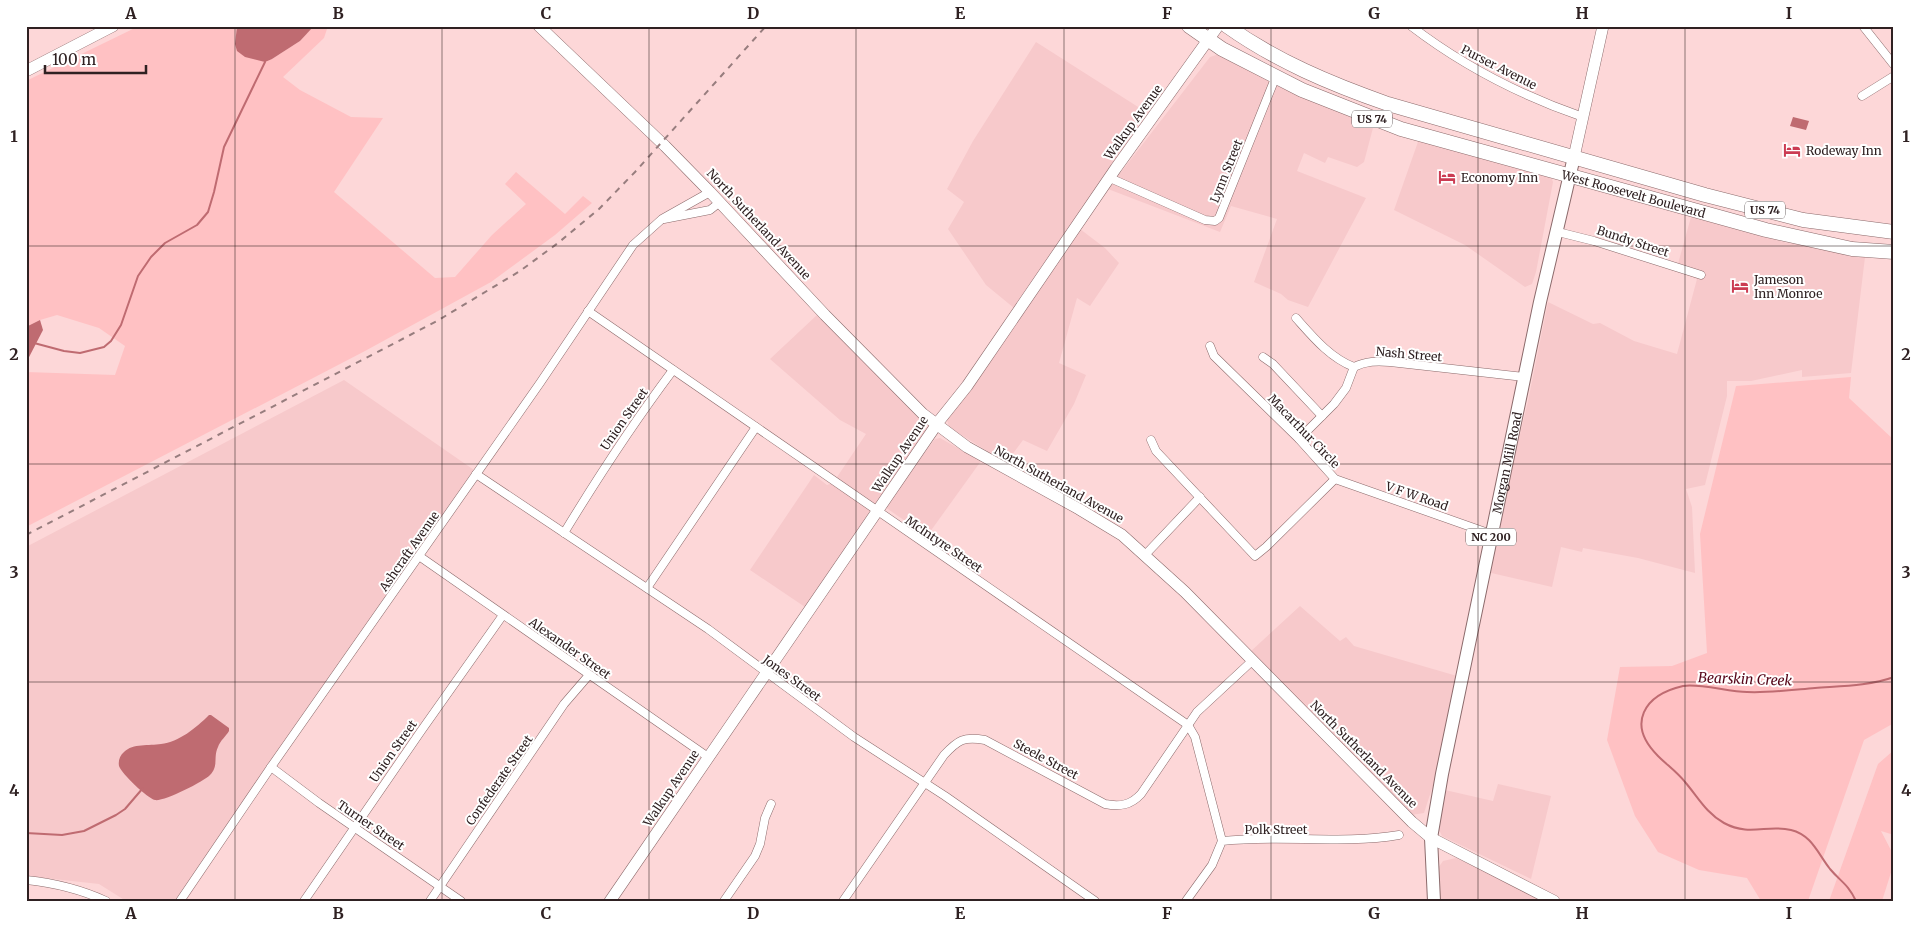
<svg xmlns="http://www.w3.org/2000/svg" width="1920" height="927" viewBox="0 0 1920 927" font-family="Merriweather,serif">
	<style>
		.built { fill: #f7c9cb }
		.green { fill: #ffc1c3 }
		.water { fill: #bf6b71 }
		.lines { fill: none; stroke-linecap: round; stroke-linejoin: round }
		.stream { stroke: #bf6b71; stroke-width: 2 }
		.street-casing { stroke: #8b6a6b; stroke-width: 9 }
		.secondary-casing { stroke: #8b6a6b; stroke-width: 12 }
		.primary-casing { stroke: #8b6a6b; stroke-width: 14 }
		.highway-casing { stroke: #8b6a6b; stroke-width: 15 }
		.street { stroke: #fff; stroke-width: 8 }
		.secondary { stroke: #fff; stroke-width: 11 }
		.primary { stroke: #fff; stroke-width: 12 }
		.highway { stroke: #fff; stroke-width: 14 }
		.rail { stroke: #977d7e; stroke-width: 2; stroke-dasharray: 6 6; stroke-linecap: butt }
		.grid { fill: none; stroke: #2f2122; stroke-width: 1; stroke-opacity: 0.55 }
		.labels { text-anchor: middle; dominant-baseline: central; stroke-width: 4; stroke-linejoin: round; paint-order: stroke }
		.shield { fill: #fff; stroke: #6d6464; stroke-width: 1 }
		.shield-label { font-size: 11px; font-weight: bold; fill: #2f2122 }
		.street-label { font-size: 12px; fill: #2f2122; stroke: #fff }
		.poi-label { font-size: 12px; fill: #2f2122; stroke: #fff; text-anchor: start }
		.water-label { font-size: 14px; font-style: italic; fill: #560518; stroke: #fff }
		.neatline { fill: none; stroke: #2f2122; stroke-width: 2 }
		.grid-label { font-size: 16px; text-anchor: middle; font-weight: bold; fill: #2f2122 }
	</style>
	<rect width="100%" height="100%" fill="#fdd7d8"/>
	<g class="built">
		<polygon points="1036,42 1146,112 1115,162 1014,308 986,285 948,229 964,202 947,189 973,141"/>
		<polygon points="1222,53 1374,124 1364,162 1357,167 1328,157 1325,163 1304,153 1297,171 1366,198 1308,307 1288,300 1281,294 1254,282 1277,219 1231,206 1220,232 1108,189 1210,57"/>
		<polygon points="1419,139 1551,177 1553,182 1536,272 1532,284 1525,287 1465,245 1394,210"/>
		<polygon points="1691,217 1787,243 1819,247 1865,257 1851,373 1802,377 1802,370 1751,381 1727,381 1727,396 1705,485 1686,489 1692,507 1695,573 1638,558 1583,548 1582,552 1561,547 1552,587 1487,572 1528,401 1548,302 1593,324 1600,323 1634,341 1677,354 1697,279 1676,271"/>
		<polygon points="1080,229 1105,248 1119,263 1090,306 1077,298 1059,363 1086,375 1074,404 1047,451 1023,440 1006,463 949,427 947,420 949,412"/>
		<polygon points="817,315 924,423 925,431 805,607 750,570 814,475 827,485 833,483 866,434 840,420 770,359"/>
		<polygon points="344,380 474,470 186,901 126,901 99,884 26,876 26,547"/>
		<polygon points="940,438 981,461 927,536 885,507 935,439"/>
		<polygon points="1300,606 1340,641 1346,637 1354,646 1457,676 1437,773 1424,813 1411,815 1250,652"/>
		<polygon points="1498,784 1551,796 1531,879 1442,836 1438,828 1445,790 1493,801"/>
		<polygon points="1456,858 1524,890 1541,901 1438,901 1436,871 1443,861"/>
	</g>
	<g class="green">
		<polygon points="139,26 237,26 235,44 272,59 300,41 314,26 328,26 324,38 283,77 300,90 351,117 383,118 334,192 435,278 455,277 492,235 526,204 505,184 516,172 565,214 583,196 592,203 555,235 491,282 365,351 26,527 26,372 115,375 125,346 99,328 57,315 40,320 26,327 26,81"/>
		<polygon points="1851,377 1849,398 1894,440 1894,723 1864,740 1808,901 1761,901 1747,878 1699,870 1658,852 1635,816 1607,740 1620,667 1672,666 1707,653 1700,534 1736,386"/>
		<polygon points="1894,750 1894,835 1881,831 1894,856 1894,863 1882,901 1829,901 1878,764"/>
	</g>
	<g class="water">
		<polygon points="237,26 314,26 300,41 272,59 265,62 245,57 237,51 235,44"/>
		<polygon points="1793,117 1809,121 1806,130 1790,126"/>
		<polygon points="40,320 43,330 26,363 26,327"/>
		<path d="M209,715H211L229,728V731C226,736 220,741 218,747C213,757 219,766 210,775C203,782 163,802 155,800C147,798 122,774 119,766C118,761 120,755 124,752C133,743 149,746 161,744C179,742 196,728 209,715Z"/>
	</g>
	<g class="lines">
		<g class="stream">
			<polyline points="34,343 64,351 80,353 104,347 111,341 121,325 138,276 151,257 165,243 197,225 208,212 214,192 224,147 265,62"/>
			<polyline points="26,833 62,835 84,831 116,815 125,809 143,788"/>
			<path d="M1856,901C1848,884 1841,882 1830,869C1818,854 1812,835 1791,830C1767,824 1750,837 1724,823C1706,813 1698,797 1685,782C1677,772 1667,765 1658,756C1626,724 1644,695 1683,686C1699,683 1729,692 1747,692C1770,693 1792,690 1815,688C1841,686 1869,686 1894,677"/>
		</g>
		<g class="street-casing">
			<g id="street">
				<path d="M1411,26C1462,65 1522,96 1583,117"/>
				<polyline points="1863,26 1894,65"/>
				<polyline points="1862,96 1894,76"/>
				<polyline points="1110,178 1205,220 1215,221 1219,218 1276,76"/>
				<polyline points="664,219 710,210 720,202"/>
				<polyline points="1558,232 1594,241 1701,275"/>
				<polyline points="588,311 1188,725 1195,737 1222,841"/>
				<path d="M1296,318C1312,336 1330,358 1354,367"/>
				<polyline points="1210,346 1214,356 1299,439 1335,479 1491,534"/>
				<polyline points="1263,357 1273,364 1322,416"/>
				<path d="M1299,439L1334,404L1346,388L1354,367C1366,361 1377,361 1390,362L1524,377"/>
				<polyline points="1151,440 1156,451 1255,556 1266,547 1335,479"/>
				<polyline points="476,474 708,629 854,737 945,796 1095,901"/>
				<path d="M564,533C598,477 634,422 673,370"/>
				<polyline points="1145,555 1200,497"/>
				<polyline points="419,556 708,757"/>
				<polyline points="647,588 756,427"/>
				<polyline points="271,767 319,803 461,901"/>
				<path d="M26,880C55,883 80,889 106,901"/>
				<polyline points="180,901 271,767 540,383 633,245 662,219 710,192"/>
				<polyline points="304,901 421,731 503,615"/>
				<polyline points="430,901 564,704 589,675"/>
				<polyline points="724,901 755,856 760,844 765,818 771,804"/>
				<path d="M843,901L944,755C958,740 964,736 985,740L1105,804C1120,807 1131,805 1141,794L1197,712L1252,661"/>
				<path d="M1186,901L1212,865L1222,841C1281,834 1340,845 1399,835"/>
			</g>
		</g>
		<g class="secondary-casing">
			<g id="secondary">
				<polyline points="539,26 665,146 710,192 825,315 923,414 967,447 1079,509 1122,535 1185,592 1412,822 1431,838 1554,901"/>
				<polyline points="26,71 113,26"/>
				<polyline points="1574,157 1603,26"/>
				<polyline points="610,901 939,421 967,386 1116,168 1218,26"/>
			</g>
		</g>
		<g class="primary-casing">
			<g id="primary">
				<path id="s1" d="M1434,901L1431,838L1442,774L1540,302L1574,157"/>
			</g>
		</g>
		<g class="highway-casing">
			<g id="highway">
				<path id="s2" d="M1189,26L1222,49L1302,90L1401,129L1766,230L1852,249L1894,252"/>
				<path d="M1227,26C1276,61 1331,84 1388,104L1705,195L1803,220L1894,232"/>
			</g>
		</g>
		<use href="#street" class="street"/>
		<use href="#secondary" class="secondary"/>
		<use href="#primary" class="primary"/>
		<use href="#highway" class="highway"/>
		<polyline class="rail" points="26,535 437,321 520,271 558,243 599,209 635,172 766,26"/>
	</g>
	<path class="grid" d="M235,26V901M442,26V901M649,26V901M856,26V901M1064,26V901M1271,26V901M1478,26V901M1685,26V901M26,246H1894M26,464H1894M26,682H1894"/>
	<defs>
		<g id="hotel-bare" transform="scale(1.35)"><path d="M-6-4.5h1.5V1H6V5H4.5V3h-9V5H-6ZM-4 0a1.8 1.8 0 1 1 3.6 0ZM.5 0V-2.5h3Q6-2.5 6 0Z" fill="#cb3b52" stroke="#fff" stroke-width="2.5" paint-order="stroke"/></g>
	</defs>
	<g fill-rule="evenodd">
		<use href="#hotel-bare" x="1792" y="150"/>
		<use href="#hotel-bare" x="1447" y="177"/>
		<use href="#hotel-bare" x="1740" y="286"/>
	</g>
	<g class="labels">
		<g class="shield">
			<rect x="1352" y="110.5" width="40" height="17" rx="4"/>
			<rect x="1745" y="201.5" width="40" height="17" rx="4"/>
			<rect x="1466" y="528.5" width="50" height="17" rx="4"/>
		</g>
		<g class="shield-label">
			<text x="1372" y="119">US 74</text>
			<text x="1765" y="210">US 74</text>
			<text x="1491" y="537">NC 200</text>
		</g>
		<g class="street-label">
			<text transform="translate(1499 67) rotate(27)">Purser Avenue</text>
			<text transform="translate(1133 122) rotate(-54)">Walkup Avenue</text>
			<text transform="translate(1226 171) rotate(-68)">Lynn Street</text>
			<text stroke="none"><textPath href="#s2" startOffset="478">West Roosevelt Boulevard</textPath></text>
			<text transform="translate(759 224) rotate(47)">North Sutherland Avenue</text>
			<text transform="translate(1633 241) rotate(18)">Bundy Street</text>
			<text transform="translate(1409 354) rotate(5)">Nash Street</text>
			<text transform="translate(624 419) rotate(-55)">Union Street</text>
			<text transform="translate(1304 431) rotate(46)">Macarthur Circle</text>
			<text transform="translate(900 454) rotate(-56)">Walkup Avenue</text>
			<text stroke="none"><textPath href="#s1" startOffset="446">Morgan Mill Road</textPath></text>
			<text transform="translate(1059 484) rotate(29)">North Sutherland Avenue</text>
			<text transform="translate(1417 496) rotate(19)">V F W Road</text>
			<text transform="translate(944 544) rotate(34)">McIntyre Street</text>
			<text transform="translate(409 551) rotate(-55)">Ashcraft Avenue</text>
			<text transform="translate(570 648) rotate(35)">Alexander Street</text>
			<text transform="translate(792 678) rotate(36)">Jones Street</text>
			<text transform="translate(393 751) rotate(-55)">Union Street</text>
			<text transform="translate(1364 754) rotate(45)">North Sutherland Avenue</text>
			<text transform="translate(1046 759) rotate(28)">Steele Street</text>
			<text transform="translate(499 780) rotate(-55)">Confederate Street</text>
			<text transform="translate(671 788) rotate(-56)">Walkup Avenue</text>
			<text transform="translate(371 825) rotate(34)">Turner Street</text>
			<text x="1276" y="829">Polk Street</text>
		</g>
		<g class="poi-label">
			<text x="1806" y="150">Rodeway Inn</text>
			<text x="1461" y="177">Economy Inn</text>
			<text x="1754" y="279">Jameson<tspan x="1754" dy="14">Inn Monroe</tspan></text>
		</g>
		<g class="water-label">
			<text transform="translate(1745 679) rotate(2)">Bearskin Creek</text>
		</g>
	</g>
	<rect width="1920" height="927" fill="none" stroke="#ffffff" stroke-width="55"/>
	<path d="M45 65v8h101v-8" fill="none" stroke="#2f2122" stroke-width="2.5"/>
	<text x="52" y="65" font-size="15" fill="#2f2122" stroke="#ffffff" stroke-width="4" paint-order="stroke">100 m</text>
	<rect x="28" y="28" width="1864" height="872" class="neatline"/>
	<g class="grid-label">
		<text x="131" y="19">A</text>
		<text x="338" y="19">B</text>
		<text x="546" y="19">C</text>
		<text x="753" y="19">D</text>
		<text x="960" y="19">E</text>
		<text x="1167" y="19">F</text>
		<text x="1374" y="19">G</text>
		<text x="1582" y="19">H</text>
		<text x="1789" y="19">I</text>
		<text x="14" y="142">1</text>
		<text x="1906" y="142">1</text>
		<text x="14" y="360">2</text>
		<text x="1906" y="360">2</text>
		<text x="14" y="578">3</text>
		<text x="1906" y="578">3</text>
		<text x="14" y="796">4</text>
		<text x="1906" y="796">4</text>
		<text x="131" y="919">A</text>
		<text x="338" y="919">B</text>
		<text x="546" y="919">C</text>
		<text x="753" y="919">D</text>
		<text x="960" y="919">E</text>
		<text x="1167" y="919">F</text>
		<text x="1374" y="919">G</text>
		<text x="1582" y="919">H</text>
		<text x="1789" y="919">I</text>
	</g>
</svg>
